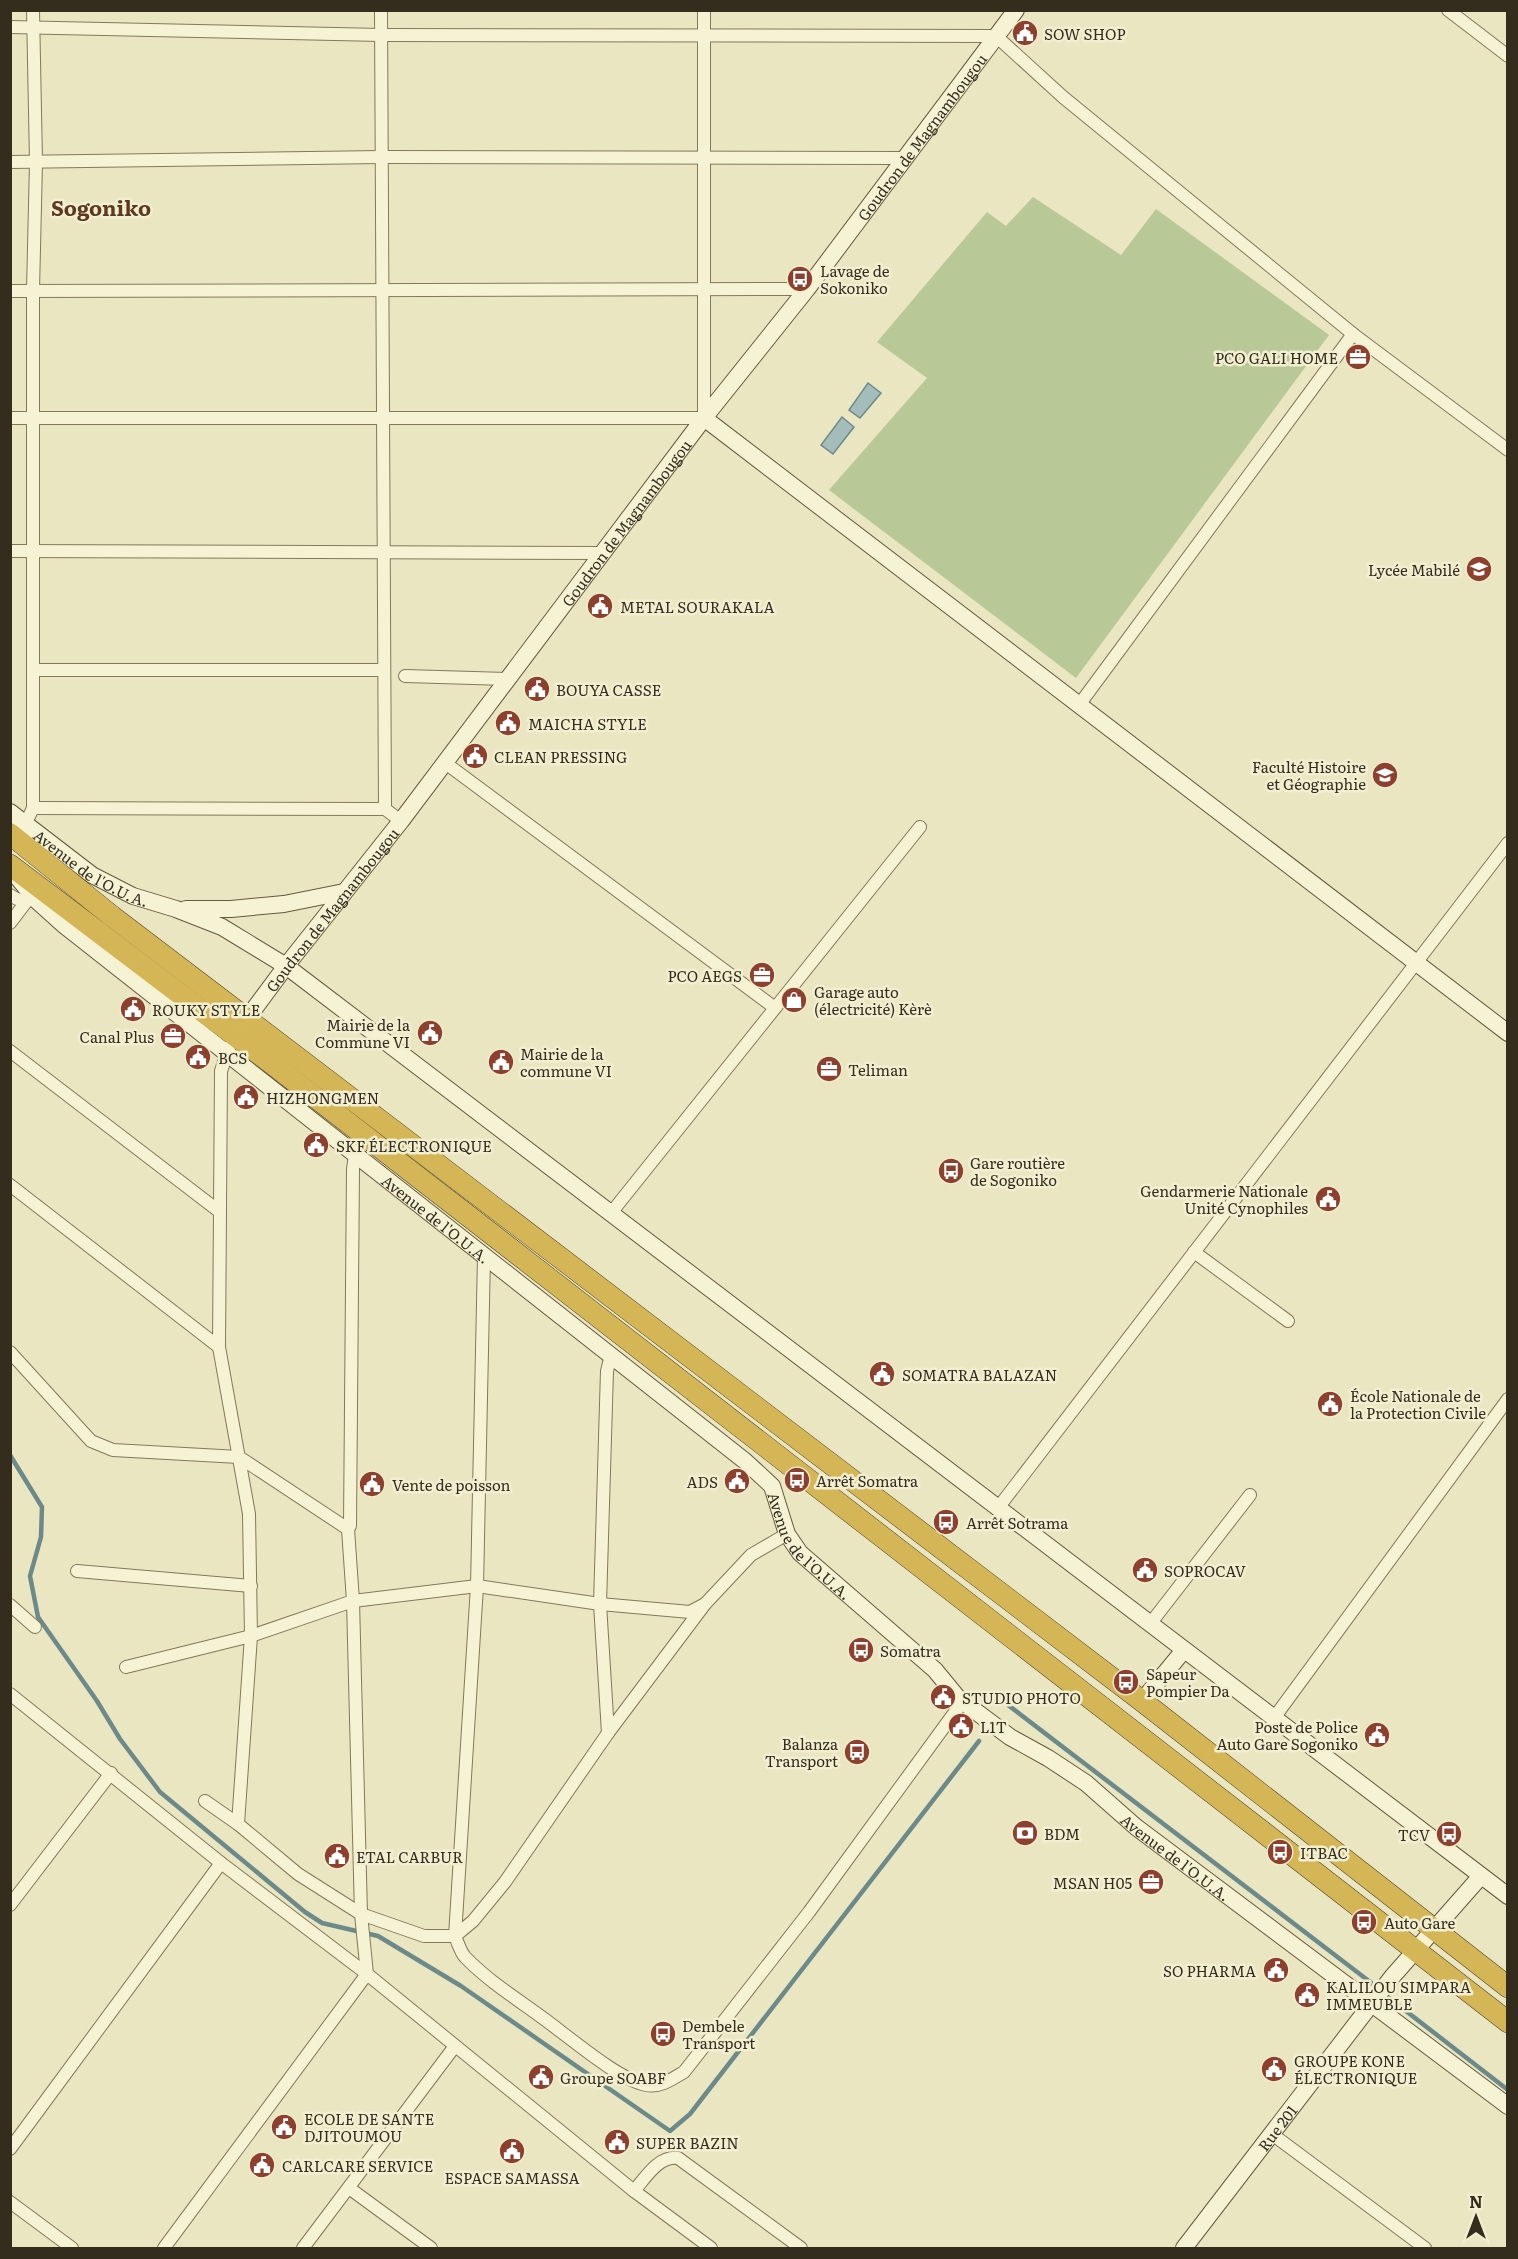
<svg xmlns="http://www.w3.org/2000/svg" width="1518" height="2259" viewBox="0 0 1518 2259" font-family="Literata,serif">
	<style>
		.green { fill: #b8c897 }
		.water { fill: #a4bdbb; stroke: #6c8a89; stroke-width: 1.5 }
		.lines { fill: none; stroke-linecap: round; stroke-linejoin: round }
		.stream { stroke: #6c8a89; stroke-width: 4.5 }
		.street-casing { stroke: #83785a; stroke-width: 14 }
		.secondary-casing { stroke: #65593e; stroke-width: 18 }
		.highway-casing { stroke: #51452e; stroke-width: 22 }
		.street { stroke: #f6f3d4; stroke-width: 12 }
		.secondary { stroke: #f6f3d4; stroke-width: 16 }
		.highway { stroke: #d5b657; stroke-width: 21 }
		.labels { text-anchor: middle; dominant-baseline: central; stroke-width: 5; stroke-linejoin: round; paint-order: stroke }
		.poi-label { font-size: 15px; fill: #342d1e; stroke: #f2efd1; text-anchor: start }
		.street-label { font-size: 15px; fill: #342d1e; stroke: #f2efd1 }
		.district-label { font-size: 21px; font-weight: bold; fill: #5d3920; stroke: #f2efd1 }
	</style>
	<rect width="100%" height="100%" fill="#eae6c2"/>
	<polygon class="green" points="1033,197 1121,255 1156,209 1329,335 1076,678 829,490 927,378 877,342 987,212 1006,226"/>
	<g class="water">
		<polygon points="868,383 881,393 860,418 849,410"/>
		<polygon points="842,417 854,427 833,454 821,445"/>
	</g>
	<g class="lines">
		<g class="stream">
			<polyline points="10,1455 42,1507 41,1537 30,1576 38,1617 97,1701 120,1739 160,1792 305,1912 322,1923 378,1936 461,1986 670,2131 690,2114 979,1741"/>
			<polyline points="1008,1705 1378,1988"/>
			<polyline points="1384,1994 1508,2090"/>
		</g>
		<g class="street-casing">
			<g id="street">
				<polyline points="381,10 385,809"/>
				<polyline points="1448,10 1508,56"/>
				<polyline points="10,27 381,35 996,36 1063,97 1353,334 1508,450"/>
				<polyline points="10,162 382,157 906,158"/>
				<polyline points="10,291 807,289"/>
				<polyline points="10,418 704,418 704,10"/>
				<polyline points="10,551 603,553"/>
				<polyline points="33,670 384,670"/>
				<polyline points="405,676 507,679"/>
				<polyline points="1079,705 1353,334"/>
				<polyline points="444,762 775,1008"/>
				<polyline points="33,808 385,809 401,821"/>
				<polyline points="23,829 33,808 33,291 36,162 33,10"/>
				<path d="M10,895C19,901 25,902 35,899"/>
				<polyline points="10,923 26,902"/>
				<polyline points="229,1047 221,1071 219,1347 249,1514 251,1636 238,1824"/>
				<polyline points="10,1051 220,1212"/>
				<polyline points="10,1185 219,1347"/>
				<polyline points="611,1213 920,827"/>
				<polyline points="1194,1252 1288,1321"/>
				<path d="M484,1256L477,1586L455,1936C458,1943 460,1951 465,1957C493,1986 529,2006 560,2031C580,2046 621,2080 646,2085C660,2088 672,2079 684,2072L809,1912L963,1701"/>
				<polyline points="10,1352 91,1441 113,1450 239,1457 348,1529 353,1601 361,1914 367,1974 164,2248"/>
				<polyline points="998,1508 1508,843"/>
				<polyline points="348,1529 350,1526 353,1169 355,1155"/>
				<polyline points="77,1571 251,1586"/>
				<polyline points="10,1605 35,1627"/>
				<polyline points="1150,1624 1250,1495"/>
				<polyline points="126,1667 251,1636 353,1601 477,1586 600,1604 690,1612 705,1604 751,1555 787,1534"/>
				<polyline points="10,1694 221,1863 367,1974 634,2191 711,2248"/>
				<polyline points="1274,1718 1508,1399"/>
				<polyline points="608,1733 600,1604 607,1371 611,1355"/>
				<polyline points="205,1801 238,1824 298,1874 361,1914 424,1936 455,1936 473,1921 505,1882 608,1733 705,1604"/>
				<polyline points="10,1905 111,1773"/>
				<polyline points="1272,2134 1425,2248"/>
				<polyline points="10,2149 221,1863"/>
				<polyline points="349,2188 431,2248"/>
				<path d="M634,2191C646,2177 658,2156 678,2158L801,2248"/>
				<polyline points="10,2202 72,2248"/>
				<polyline points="303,2248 455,2046"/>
			</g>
		</g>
		<g class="secondary-casing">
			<g id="secondary">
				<polyline points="704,418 1508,1033"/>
				<path id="s1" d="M10,812L92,875L133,896L176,909L222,927L286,966L1508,1896"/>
				<path id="s2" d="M18,878L35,899L65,926L745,1461L772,1486L787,1534L800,1553L935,1670L958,1698L1010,1737L1048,1758L1086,1783L1136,1827L1508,2106"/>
				<polyline points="186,909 231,909 284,904 344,892"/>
				<path id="s3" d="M240,1028L286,966L401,821L704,418L807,289L1016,10"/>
				<polyline points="1142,1701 1184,1650"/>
				<path id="s4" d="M1184,2248L1392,1977L1481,1876"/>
			</g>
		</g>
		<g class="highway-casing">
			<g id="highway">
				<polyline points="10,834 113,917 1142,1701 1508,1987"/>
				<polyline points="10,865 271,1063 1508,2022"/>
			</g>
		</g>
		<use href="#street" class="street"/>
		<use href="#secondary" class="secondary"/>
		<use href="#highway" class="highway"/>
	</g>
	<defs>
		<g id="civic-disc" transform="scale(1.35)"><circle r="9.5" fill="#8e402e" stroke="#f2efd1"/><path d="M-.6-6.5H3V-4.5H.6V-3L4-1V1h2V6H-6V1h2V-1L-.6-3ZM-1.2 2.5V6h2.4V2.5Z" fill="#fff"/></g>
		<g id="bus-disc" transform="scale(1.35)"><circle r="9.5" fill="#8e402e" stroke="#f2efd1"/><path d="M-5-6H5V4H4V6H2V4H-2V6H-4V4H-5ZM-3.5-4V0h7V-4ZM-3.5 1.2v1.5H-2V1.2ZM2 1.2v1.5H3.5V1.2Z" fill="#fff"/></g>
		<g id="office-disc" transform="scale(1.35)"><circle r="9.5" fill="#8e402e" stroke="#f2efd1"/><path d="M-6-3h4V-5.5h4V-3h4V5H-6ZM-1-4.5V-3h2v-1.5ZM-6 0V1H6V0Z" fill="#fff"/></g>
		<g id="school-disc" transform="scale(1.35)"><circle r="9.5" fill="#8e402e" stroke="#f2efd1"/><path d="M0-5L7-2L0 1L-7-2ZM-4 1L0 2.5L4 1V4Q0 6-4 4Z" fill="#fff"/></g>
		<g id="university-disc" transform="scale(1.35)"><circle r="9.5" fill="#8e402e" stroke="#f2efd1"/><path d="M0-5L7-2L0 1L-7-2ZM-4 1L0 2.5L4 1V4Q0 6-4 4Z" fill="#fff"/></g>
		<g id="shop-disc" transform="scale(1.35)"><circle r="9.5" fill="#8e402e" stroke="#f2efd1"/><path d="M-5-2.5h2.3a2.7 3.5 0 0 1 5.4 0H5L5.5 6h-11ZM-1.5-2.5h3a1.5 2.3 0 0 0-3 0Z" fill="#fff"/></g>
		<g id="bank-disc" transform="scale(1.35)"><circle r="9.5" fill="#8e402e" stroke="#f2efd1"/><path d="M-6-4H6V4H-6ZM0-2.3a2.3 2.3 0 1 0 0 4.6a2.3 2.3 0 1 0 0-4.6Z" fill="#fff"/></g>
	</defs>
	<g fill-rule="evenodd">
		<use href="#civic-disc" x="1025" y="33"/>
		<use href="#bus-disc" x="800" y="279"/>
		<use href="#office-disc" x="1358" y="357"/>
		<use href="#school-disc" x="1479" y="569"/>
		<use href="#civic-disc" x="600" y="606"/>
		<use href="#civic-disc" x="537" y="689"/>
		<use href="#civic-disc" x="508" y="723"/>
		<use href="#civic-disc" x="475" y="756"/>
		<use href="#university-disc" x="1385" y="775"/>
		<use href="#office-disc" x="762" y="975"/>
		<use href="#shop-disc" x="794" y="1000"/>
		<use href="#civic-disc" x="133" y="1009"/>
		<use href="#civic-disc" x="430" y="1033"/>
		<use href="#office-disc" x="173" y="1036"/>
		<use href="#civic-disc" x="198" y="1057"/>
		<use href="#civic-disc" x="501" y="1062"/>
		<use href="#office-disc" x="829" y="1069"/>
		<use href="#civic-disc" x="246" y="1097"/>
		<use href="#civic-disc" x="316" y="1145"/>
		<use href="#bus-disc" x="951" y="1171"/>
		<use href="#civic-disc" x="1328" y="1199"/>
		<use href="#civic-disc" x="882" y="1374"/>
		<use href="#civic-disc" x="1330" y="1404"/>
		<use href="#bus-disc" x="797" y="1480"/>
		<use href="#civic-disc" x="737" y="1481"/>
		<use href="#civic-disc" x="372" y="1484"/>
		<use href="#bus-disc" x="946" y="1522"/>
		<use href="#civic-disc" x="1145" y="1570"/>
		<use href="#bus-disc" x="861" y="1650"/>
		<use href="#bus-disc" x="1126" y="1682"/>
		<use href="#civic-disc" x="943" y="1697"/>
		<use href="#civic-disc" x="961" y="1726"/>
		<use href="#civic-disc" x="1377" y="1735"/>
		<use href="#bus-disc" x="857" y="1752"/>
		<use href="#bank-disc" x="1025" y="1833"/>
		<use href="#bus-disc" x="1449" y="1834"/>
		<use href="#bus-disc" x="1280" y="1852"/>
		<use href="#civic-disc" x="337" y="1856"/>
		<use href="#office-disc" x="1151" y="1882"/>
		<use href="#bus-disc" x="1364" y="1922"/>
		<use href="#civic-disc" x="1276" y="1970"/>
		<use href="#civic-disc" x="1307" y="1995"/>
		<use href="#bus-disc" x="663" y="2034"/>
		<use href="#civic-disc" x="1274" y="2069"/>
		<use href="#civic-disc" x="541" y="2077"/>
		<use href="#civic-disc" x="284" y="2127"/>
		<use href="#civic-disc" x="617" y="2142"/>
		<use href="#civic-disc" x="512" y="2151"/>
		<use href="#civic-disc" x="262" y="2165"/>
	</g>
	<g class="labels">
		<g class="poi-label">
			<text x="1044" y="33">SOW SHOP</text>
			<text x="820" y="270">Lavage de<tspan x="820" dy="17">Sokoniko</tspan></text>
			<text x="1338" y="357" text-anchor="end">PCO GALI HOME</text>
			<text x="1460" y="569" text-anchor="end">Lycée Mabilé</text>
			<text x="620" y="606">METAL SOURAKALA</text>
			<text x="556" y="689">BOUYA CASSE</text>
			<text x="528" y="723">MAICHA STYLE</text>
			<text x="494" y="756">CLEAN PRESSING</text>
			<text x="1366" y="766" text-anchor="end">Faculté Histoire<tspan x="1366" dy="17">et Géographie</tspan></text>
			<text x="742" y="975" text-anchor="end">PCO AEGS</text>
			<text x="814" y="991">Garage auto<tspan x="814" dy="17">(électricité) Kèrè</tspan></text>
			<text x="152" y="1009">ROUKY STYLE</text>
			<text x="410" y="1024" text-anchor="end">Mairie de la<tspan x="410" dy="17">Commune VI</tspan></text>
			<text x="154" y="1036" text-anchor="end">Canal Plus</text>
			<text x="520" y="1053">Mairie de la<tspan x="520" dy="17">commune VI</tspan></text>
			<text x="218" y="1057">BCS</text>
			<text x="848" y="1069">Teliman</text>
			<text x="266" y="1097">HIZHONGMEN</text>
			<text x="336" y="1145">SKF ÉLECTRONIQUE</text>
			<text x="970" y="1162">Gare routière<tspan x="970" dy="17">de Sogoniko</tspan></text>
			<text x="1308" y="1190" text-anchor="end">Gendarmerie Nationale<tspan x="1308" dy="17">Unité Cynophiles</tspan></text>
			<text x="902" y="1374">SOMATRA BALAZAN</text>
			<text x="1350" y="1395">École Nationale de<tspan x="1350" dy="17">la Protection Civile</tspan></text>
			<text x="816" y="1480">Arrêt Somatra</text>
			<text x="718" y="1481" text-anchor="end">ADS</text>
			<text x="392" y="1484">Vente de poisson</text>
			<text x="966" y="1522">Arrêt Sotrama</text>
			<text x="1164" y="1570">SOPROCAV</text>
			<text x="880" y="1650">Somatra</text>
			<text x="1146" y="1673">Sapeur<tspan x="1146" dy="17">Pompier Da</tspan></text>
			<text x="962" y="1697">STUDIO PHOTO</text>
			<text x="980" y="1726">L1T</text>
			<text x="1358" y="1726" text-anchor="end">Poste de Police<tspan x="1358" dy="17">Auto Gare Sogoniko</tspan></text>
			<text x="838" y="1743" text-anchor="end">Balanza<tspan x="838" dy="17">Transport</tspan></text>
			<text x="1044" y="1833">BDM</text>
			<text x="1430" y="1834" text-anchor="end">TCV</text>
			<text x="1300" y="1852">ITBAC</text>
			<text x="356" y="1856">ETAL CARBUR</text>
			<text x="1132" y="1882" text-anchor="end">MSAN H05</text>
			<text x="1384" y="1922">Auto Gare</text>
			<text x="1256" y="1970" text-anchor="end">SO PHARMA</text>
			<text x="1326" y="1986">KALILOU SIMPARA<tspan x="1326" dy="17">IMMEUBLE</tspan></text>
			<text x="682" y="2025">Dembele<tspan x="682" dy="17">Transport</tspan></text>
			<text x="1294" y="2060">GROUPE KONE<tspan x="1294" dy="17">ÉLECTRONIQUE</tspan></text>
			<text x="560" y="2077">Groupe SOABF</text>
			<text x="304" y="2118">ECOLE DE SANTE<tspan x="304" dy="17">DJITOUMOU</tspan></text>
			<text x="636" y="2142">SUPER BAZIN</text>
			<text x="282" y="2165">CARLCARE SERVICE</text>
			<text x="512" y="2177" text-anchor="middle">ESPACE SAMASSA</text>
		</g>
		<g class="street-label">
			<text stroke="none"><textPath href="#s3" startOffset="1122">Goudron de Magnambougou</textPath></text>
			<text stroke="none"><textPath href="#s3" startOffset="636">Goudron de Magnambougou</textPath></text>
			<text stroke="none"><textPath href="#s1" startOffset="99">Avenue de l'O.U.A.</textPath></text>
			<text stroke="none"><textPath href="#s3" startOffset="150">Goudron de Magnambougou</textPath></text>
			<text stroke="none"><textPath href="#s2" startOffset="540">Avenue de l'O.U.A.</textPath></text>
			<text stroke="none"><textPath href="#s2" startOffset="1042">Avenue de l'O.U.A.</textPath></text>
			<text stroke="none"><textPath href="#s2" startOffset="1528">Avenue de l'O.U.A.</textPath></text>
			<text stroke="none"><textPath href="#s4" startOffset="152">Rue 201</textPath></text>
		</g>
		<g class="district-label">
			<text x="101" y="206">Sogoniko</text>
		</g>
	</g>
	<rect width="1518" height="2259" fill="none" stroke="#342d1e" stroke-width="24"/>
	<g transform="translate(1476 2217)" stroke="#f2efd1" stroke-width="4.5" paint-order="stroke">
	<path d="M0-4.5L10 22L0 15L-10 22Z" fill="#342d1e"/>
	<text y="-9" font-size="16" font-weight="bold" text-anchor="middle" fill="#342d1e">N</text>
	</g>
</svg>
